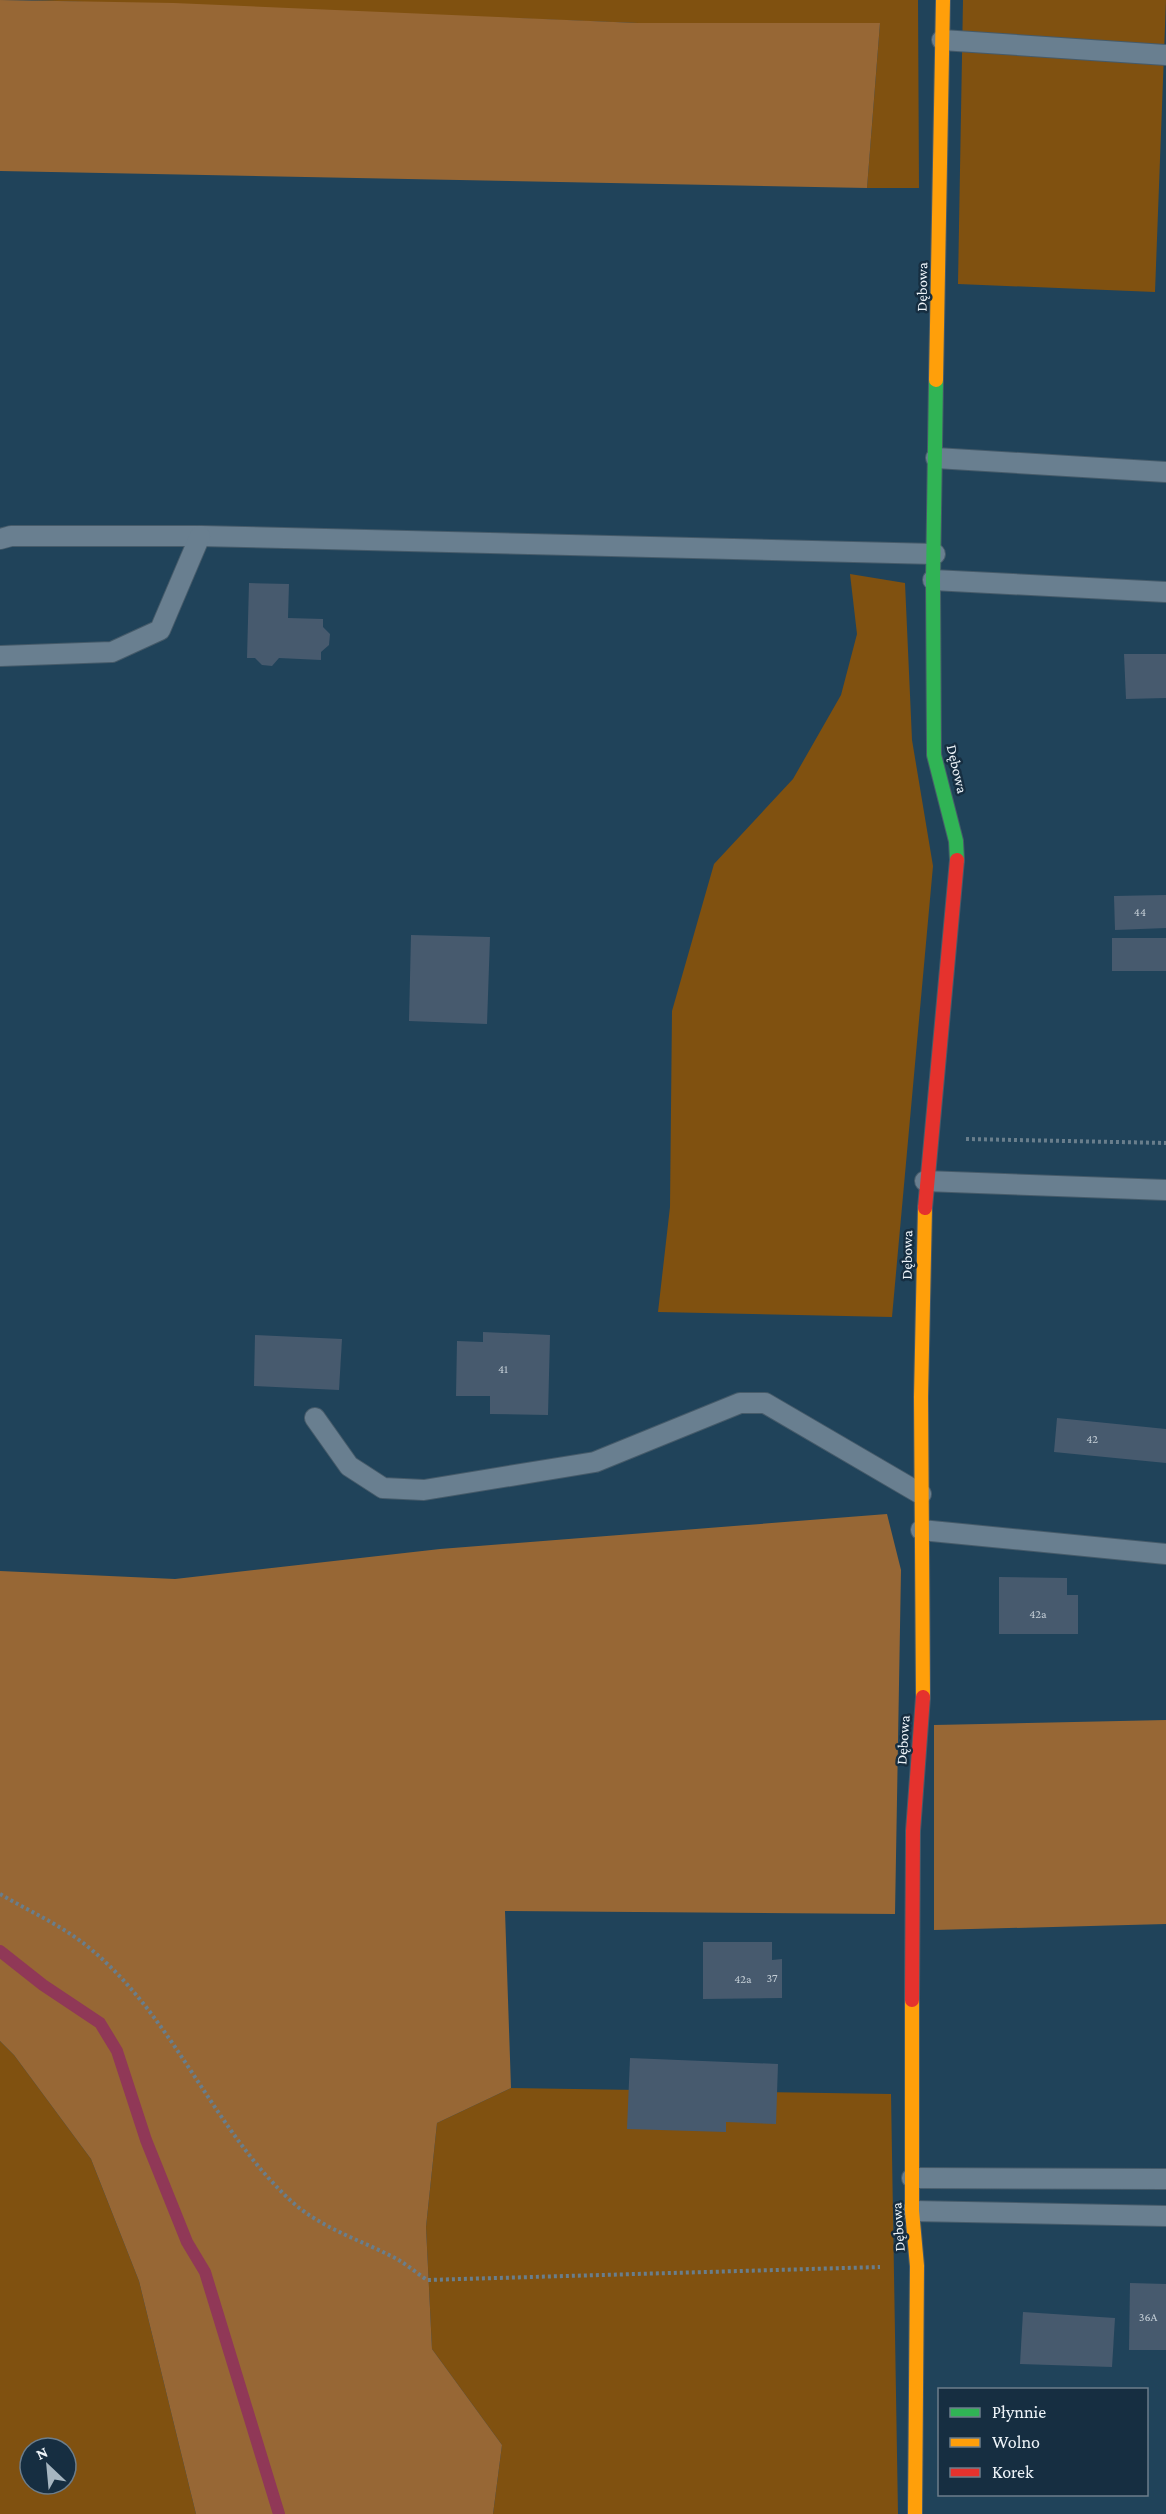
<svg xmlns="http://www.w3.org/2000/svg" width="1166" height="2514" viewBox="0 0 1166 2514" font-family="'Crimson Pro',serif">
	<style>
		.green { fill: #805110; fill-rule: evenodd }
		.forest { fill: #976735 }
		.lines { fill: none; stroke-linecap: round; stroke-linejoin: round }
		.stream { stroke: #903857; stroke-width: 12 }
		.building { fill: #475a6e }
		.lane-casing { stroke: #465b6a; stroke-width: 22 }
		.fast-casing { stroke: #465b6a; stroke-width: 16 }
		.slow-casing { stroke: #465b6a; stroke-width: 16 }
		.jam-casing { stroke: #465b6a; stroke-width: 16 }
		.path { stroke: #697e8c; stroke-width: 4; stroke-dasharray: 3 3; stroke-linecap: butt }
		.lane { stroke: #697f90; stroke-width: 20 }
		.fast { stroke: #30b455; stroke-width: 14 }
		.slow { stroke: #ff9f0a; stroke-width: 14 }
		.jam { stroke: #e5322d; stroke-width: 14 }
		.labels { text-anchor: middle; dominant-baseline: central; stroke-width: 5; stroke-linejoin: round; paint-order: stroke }
		.number-label { font-size: 12px; fill: #c4ced6 }
		.street-label { font-size: 15px; fill: #eef4f9; stroke: #162e41 }
	</style>
	<rect width="100%" height="100%" fill="#20435a"/>
	<g class="green">
		<polygon points="31,0 918,0 919,188 867,188 880,23 638,23"/>
		<polygon points="963,0 1166,0 1155,292 958,284"/>
		<polygon points="850,574 905,583 912,740 933,866 892,1317 658,1312 670,1207 672,1011 714,864 793,779 841,695 857,634"/>
		<path d="M0,2041L14,2055L91,2159L139,2281L196,2514H0ZM30,2448H66V2484H30Z"/>
		<polygon points="511,2088 891,2094 898,2514 493,2514 502,2445 432,2349 426,2227 437,2123"/>
	</g>
	<g class="forest">
		<polygon points="0,0 174,3 638,23 880,23 867,188 0,171"/>
		<polygon points="887,1514 901,1570 895,1914 505,1911 511,2088 437,2123 426,2227 432,2349 502,2445 493,2514 196,2514 139,2281 91,2159 14,2055 0,2041 0,1571 175,1579 440,1549"/>
		<polygon points="1166,1720 1166,1924 934,1930 934,1725"/>
	</g>
	<g class="lines">
		<polyline class="stream" points="0,1951 43,1985 100,2023 117,2051 146,2140 187,2242 205,2272 279,2514"/>
	</g>
	<g class="building">
		<polygon points="249,583 289,584 288,618 323,619 323,627 330,634 329,645 321,652 321,660 279,658 272,666 262,665 255,658 247,658"/>
		<polygon points="1124,654 1166,654 1166,698 1126,699"/>
		<polygon points="1166,895 1166,928 1115,930 1114,896"/>
		<polygon points="411,935 490,937 487,1024 409,1021"/>
		<rect x="1112" y="938" width="54" height="33"/>
		<polygon points="483,1332 550,1335 548,1415 490,1414 490,1396 456,1396 457,1341 483,1342"/>
		<polygon points="255,1335 342,1339 339,1390 254,1386"/>
		<polygon points="1057,1418 1166,1429 1166,1463 1054,1452"/>
		<polygon points="999,1577 1067,1578 1067,1595 1078,1595 1078,1634 999,1634"/>
		<polygon points="703,1942 772,1942 772,1960 782,1959 782,1998 703,1999"/>
		<polygon points="630,2058 778,2064 776,2124 726,2122 726,2132 627,2129"/>
		<polygon points="1130,2283 1166,2284 1166,2350 1129,2350"/>
		<polygon points="1023,2312 1115,2318 1112,2367 1020,2364"/>
	</g>
	<g class="lines">
		<g class="lane-casing">
			<g id="lane">
				<polyline points="942,40 1166,55"/>
				<polyline points="936,458 1166,472"/>
				<polyline points="0,539 11,536 200,536 935,554"/>
				<polyline points="933,580 1166,592"/>
				<polyline points="0,656 112,652 160,630 200,536"/>
				<polyline points="925,1181 1166,1190"/>
				<polyline points="315,1418 349,1466 383,1488 424,1490 595,1462 740,1403 765,1403 921,1494"/>
				<polyline points="921,1530 1166,1554"/>
				<polyline points="912,2178 1166,2179"/>
				<polyline points="912,2211 1166,2216"/>
			</g>
		</g>
		<g class="fast-casing">
			<polyline id="fast" points="936,380 933,580 934,755 956,841 957,860"/>
		</g>
		<g class="slow-casing">
			<g id="slow">
				<polyline points="936,380 943,0"/>
				<polyline points="923,1697 921,1397 925,1208"/>
				<polyline points="912,2000 912,2211 917,2266 915,2514"/>
			</g>
		</g>
		<g class="jam-casing">
			<g id="jam">
				<polyline points="925,1208 957,860"/>
				<polyline points="912,2000 913,1831 923,1697"/>
			</g>
		</g>
		<g class="path">
			<polyline points="966,1139 1166,1143"/>
			<path d="M0,1894C32,1913 64,1926 93,1951C175,2020 212,2127 290,2200C320,2228 361,2240 397,2259C407,2265 417,2273 427,2280L880,2267"/>
		</g>
		<use href="#lane" class="lane"/>
		<use href="#fast" class="fast"/>
		<use href="#slow" class="slow"/>
		<use href="#jam" class="jam"/>
	</g>
	<g class="labels">
		<g class="number-label">
			<text x="1140" y="912">44</text>
			<text x="503" y="1369">41</text>
			<text x="1092" y="1439">42</text>
			<text x="1038" y="1614">42a</text>
			<text x="772" y="1978">37</text>
			<text x="743" y="1979">42a</text>
			<text x="1148" y="2317">36A</text>
		</g>
		<g class="street-label">
			<text transform="translate(922 287) rotate(-89)">Dębowa</text>
			<text transform="translate(957 769) rotate(77)">Dębowa</text>
			<text transform="translate(907 1255) rotate(-89)">Dębowa</text>
			<text transform="translate(903 1740) rotate(-86)">Dębowa</text>
			<text transform="translate(898 2227) rotate(-94)">Dębowa</text>
		</g>
	</g>
	<rect x="938" y="2388" width="210" height="108" fill="#162e41" stroke="#6c7d8b" stroke-width="1.5"/>
	<rect x="950" y="2408" width="30" height="9" fill="#30b455" stroke="#6c7d8b" stroke-width="1.5"/>
	<text x="992" y="2418" font-size="18" fill="#eef4f9">Płynnie</text>
	<rect x="950" y="2438" width="30" height="9" fill="#ff9f0a" stroke="#6c7d8b" stroke-width="1.5"/>
	<text x="992" y="2448" font-size="18" fill="#eef4f9">Wolno</text>
	<rect x="950" y="2468" width="30" height="9" fill="#e5322d" stroke="#6c7d8b" stroke-width="1.5"/>
	<text x="992" y="2478" font-size="18" fill="#eef4f9">Korek</text>
	<g transform="translate(48 2466) rotate(334)"><circle r="28" fill="#162e41" stroke="#6c7d8b" stroke-width="1.5"/>
	<path d="M0-4.5L10 22L0 15L-10 22Z" fill="#a6b6c1"/>
	<text y="-9" font-size="16" font-weight="bold" text-anchor="middle" fill="#eef4f9">N</text>
	</g>
</svg>
